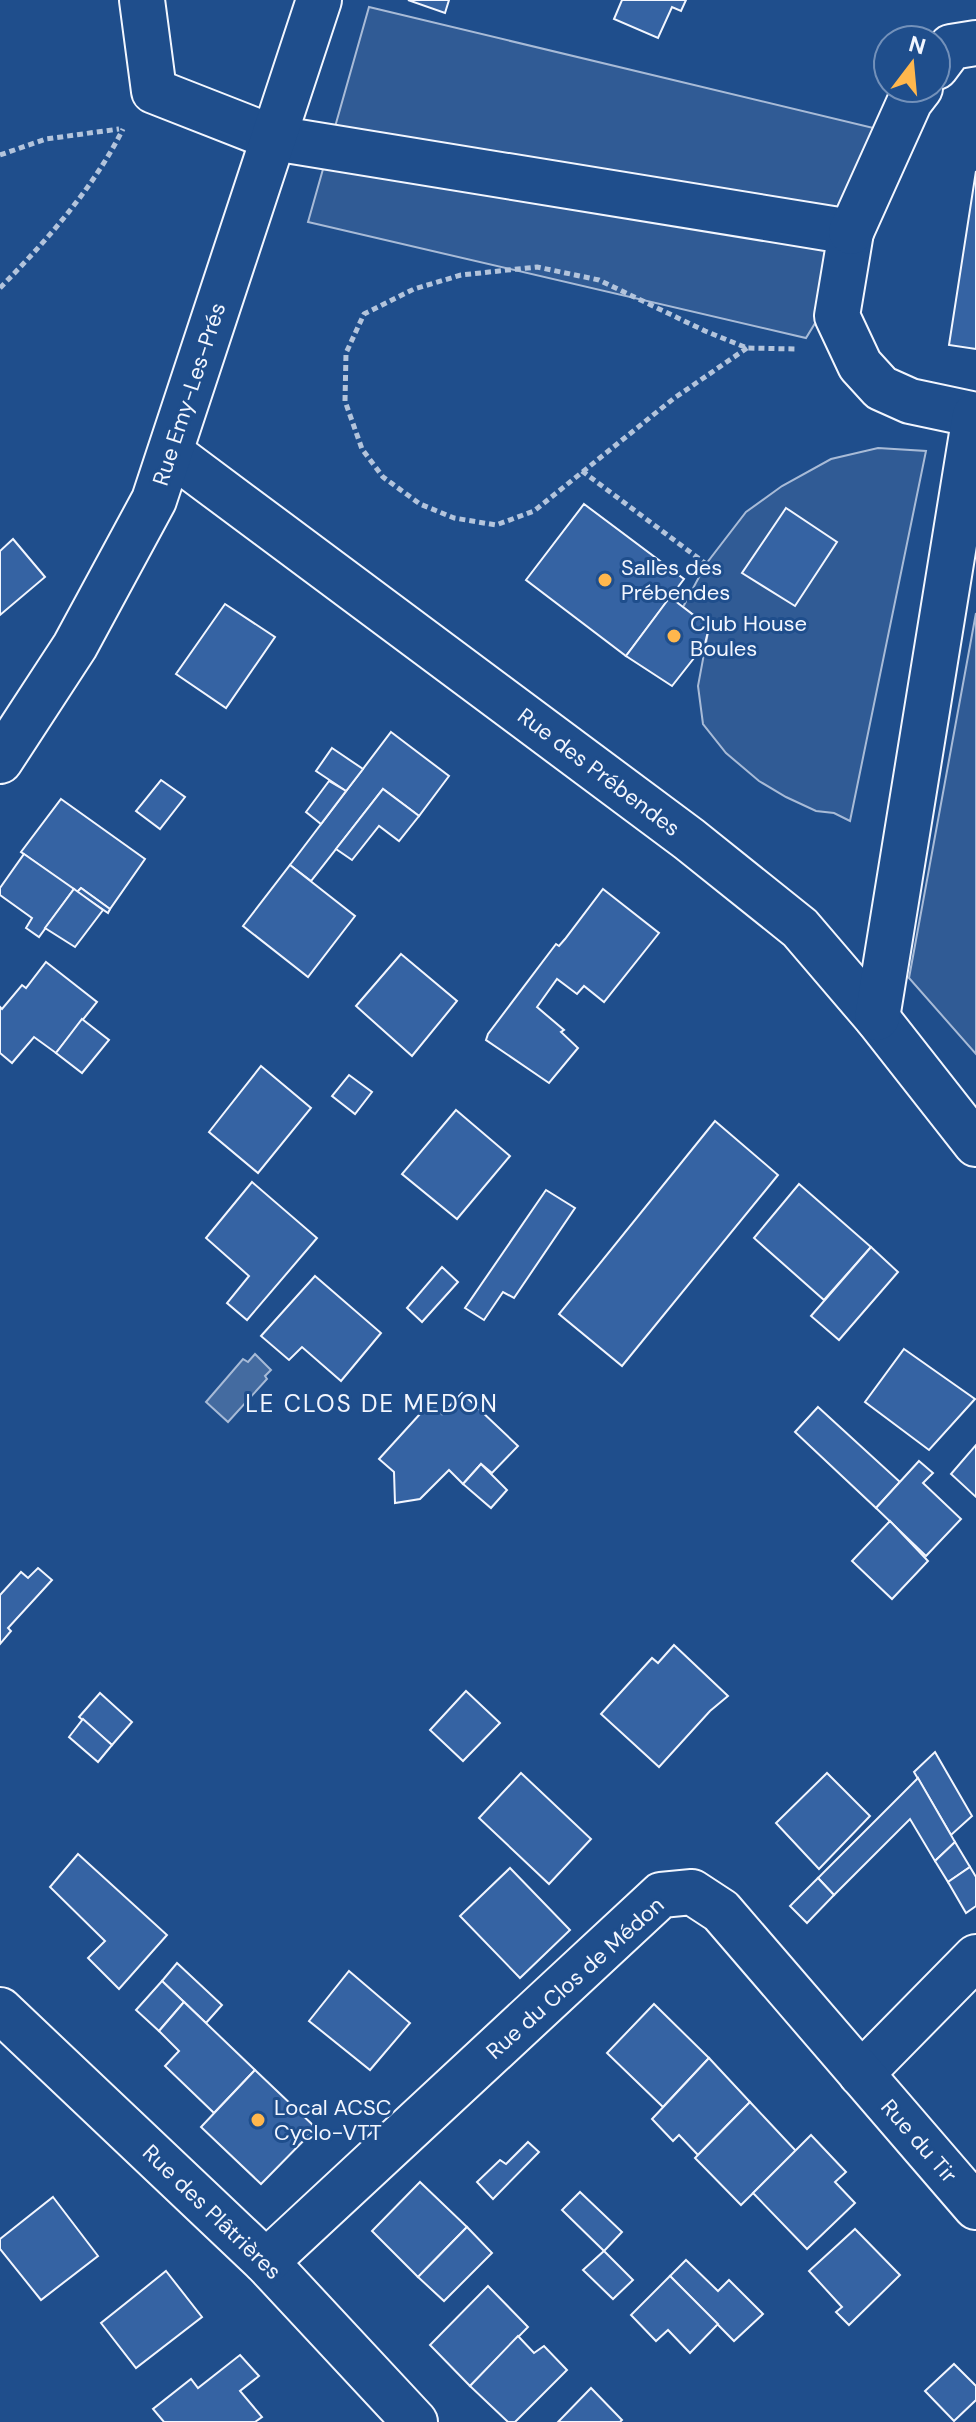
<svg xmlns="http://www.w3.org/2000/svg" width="976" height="2422" viewBox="0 0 976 2422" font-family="'DM Sans',sans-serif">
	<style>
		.built { fill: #305b95; stroke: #a8bbd7; stroke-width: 2 }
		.water { fill: #446ba0; stroke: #a8bbd7; stroke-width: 2 }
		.building { fill: #3563a3; stroke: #f2f6ff; stroke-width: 2 }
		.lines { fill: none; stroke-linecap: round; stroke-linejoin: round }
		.minor-casing { stroke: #f2f6ff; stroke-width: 48 }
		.path { stroke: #b3c4dc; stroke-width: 5; stroke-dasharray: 6 4; stroke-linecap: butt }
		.minor { stroke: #1f4e8c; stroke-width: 44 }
		.poi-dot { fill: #ffb74d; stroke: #1f4e8c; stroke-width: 3 }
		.labels { text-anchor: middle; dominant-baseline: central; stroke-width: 6; stroke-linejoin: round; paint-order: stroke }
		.street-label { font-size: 22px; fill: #f2f6ff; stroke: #1f4e8c }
		.poi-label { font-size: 22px; fill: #f2f6ff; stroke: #1f4e8c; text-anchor: start }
		.neighbourhood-label { font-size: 24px; letter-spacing: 2px; fill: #f2f6ff; stroke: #1f4e8c }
	</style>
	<rect width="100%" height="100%" fill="#1f4e8c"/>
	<g class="built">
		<polygon points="369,7 890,132 870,233 806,338 308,222"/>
		<polygon points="878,448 926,451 850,821 834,813 816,811 786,797 759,781 726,753 703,724 698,686 709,627 683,607 706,564 746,512 782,486 831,459"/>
		<polygon points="976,613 976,1054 909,978"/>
	</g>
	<polygon class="water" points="255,1354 271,1370 265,1376 267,1379 228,1422 206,1402 243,1359 248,1362"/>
	<g class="building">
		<polygon points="408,0 449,0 445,13"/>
		<polygon points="622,0 686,0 681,11 672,7 658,38 614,19"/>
		<polygon points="976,171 976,349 949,345"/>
		<polygon points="584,504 684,579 626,656 526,580"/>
		<polygon points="786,508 837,542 795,606 742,573"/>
		<polygon points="13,539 45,577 0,615 0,551"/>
		<polygon points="670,597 709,627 705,644 672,686 626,656"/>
		<polygon points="225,604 275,637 226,708 176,674"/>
		<polygon points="391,732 449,776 419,816 383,789 311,881 290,865"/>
		<polygon points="332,748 363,769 346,791 316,771"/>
		<polygon points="161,780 185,797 160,829 136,811"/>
		<polygon points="329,781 346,791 321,824 306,812"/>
		<polygon points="383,789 419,816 399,841 379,826 352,860 336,849"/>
		<polygon points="61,799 145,859 110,909 81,888 77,892 21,852"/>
		<polygon points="24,854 74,889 39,937 26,928 32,918 0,895 0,888"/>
		<polygon points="290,865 355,916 308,977 243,926"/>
		<polygon points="81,888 110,909 108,913 77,892"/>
		<polygon points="74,889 103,910 75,947 45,928"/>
		<polygon points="603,889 659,933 604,1002 584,986 577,994 557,979 537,1007 564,1030 561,1032 578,1048 549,1083 486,1040 488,1034 556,944 559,946 565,939"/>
		<polygon points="401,954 457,1001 412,1056 356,1006"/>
		<polygon points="46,962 97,1002 56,1053 34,1037 12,1063 0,1053 0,1007 2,1009 22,985 26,988"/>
		<polygon points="82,1019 109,1040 82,1073 56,1053"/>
		<polygon points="261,1066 311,1108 258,1173 209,1132"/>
		<polygon points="349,1075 372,1092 355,1114 332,1096"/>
		<polygon points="456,1110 510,1156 457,1219 402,1174"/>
		<polygon points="715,1121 778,1175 622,1366 559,1314"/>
		<polygon points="252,1182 317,1238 247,1320 227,1303 249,1276 206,1238"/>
		<polygon points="799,1184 871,1247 824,1300 754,1238"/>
		<polygon points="546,1190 575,1208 514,1298 503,1292 484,1320 465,1308"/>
		<polygon points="871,1247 898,1272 839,1340 811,1316"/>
		<polygon points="442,1267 458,1282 422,1322 407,1308"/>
		<polygon points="315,1276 381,1333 341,1381 302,1347 289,1360 261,1336"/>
		<polygon points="904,1349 975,1399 929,1450 865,1402"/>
		<polygon points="462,1393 518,1446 492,1473 481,1464 463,1484 449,1470 420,1499 395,1503 394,1472 379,1459 430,1403 442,1414"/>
		<polygon points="818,1407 900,1482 876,1508 795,1432"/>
		<polygon points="976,1445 976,1497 951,1474"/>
		<polygon points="919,1461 933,1473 923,1483 961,1519 926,1556 876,1508"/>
		<polygon points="481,1464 507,1490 491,1508 463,1484"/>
		<polygon points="890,1521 928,1561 892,1599 852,1561"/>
		<polygon points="38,1568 52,1580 8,1628 11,1631 0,1644 0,1595 21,1572 28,1578"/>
		<polygon points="674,1645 728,1696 710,1711 659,1767 601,1714 652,1658 658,1663"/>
		<polygon points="466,1691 500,1723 463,1761 430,1730"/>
		<polygon points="100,1693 132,1722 112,1745 79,1717"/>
		<polygon points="83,1719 112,1745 98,1762 69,1737"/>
		<polygon points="935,1752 972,1816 951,1835 914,1772"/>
		<polygon points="521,1773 591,1839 549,1884 479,1818"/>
		<polygon points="827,1773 870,1816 819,1869 776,1823"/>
		<polygon points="918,1778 955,1842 935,1861 910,1819 834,1895 818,1878"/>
		<polygon points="955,1842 970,1867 948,1882 935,1861"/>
		<polygon points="78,1854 167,1935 119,1989 88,1958 105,1941 50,1887"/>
		<polygon points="970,1867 976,1877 976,1906 966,1913 948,1882"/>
		<polygon points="510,1868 570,1930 520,1978 460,1916"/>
		<polygon points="818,1878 834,1895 807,1923 790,1906"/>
		<polygon points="177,1963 222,2005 206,2023 162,1981"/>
		<polygon points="349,1971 410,2023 370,2070 309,2021"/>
		<polygon points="162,1981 184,2002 159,2031 136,2010"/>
		<polygon points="184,2002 255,2070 214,2113 165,2066 179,2051 159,2031"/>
		<polygon points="654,2004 709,2058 663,2107 607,2053"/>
		<polygon points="709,2058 750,2102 698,2155 679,2135 673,2141 652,2119"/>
		<polygon points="255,2070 316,2128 261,2184 201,2127"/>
		<polygon points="750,2102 796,2151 741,2205 695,2158"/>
		<polygon points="811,2135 846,2172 835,2182 855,2203 807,2249 753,2193"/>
		<polygon points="528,2142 539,2152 493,2199 477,2182 500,2160 506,2164"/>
		<polygon points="420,2182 467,2227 418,2277 372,2231"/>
		<polygon points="580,2192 622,2232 604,2251 562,2210"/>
		<polygon points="53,2197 98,2256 41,2300 0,2249 0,2239"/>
		<polygon points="467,2227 492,2253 444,2301 418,2277"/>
		<polygon points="855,2229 900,2275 849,2325 836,2312 842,2307 809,2271"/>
		<polygon points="604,2251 633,2280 613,2299 583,2270"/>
		<polygon points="686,2260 718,2291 729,2280 763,2314 734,2341 670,2276"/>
		<polygon points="166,2271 202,2317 136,2368 101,2323"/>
		<polygon points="670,2276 718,2324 690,2353 668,2330 656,2341 631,2315"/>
		<polygon points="488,2286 528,2327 470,2386 430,2345"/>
		<polygon points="518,2336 534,2353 544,2346 567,2370 515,2422 508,2422 470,2386"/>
		<polygon points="240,2355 259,2376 240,2391 262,2417 255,2422 164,2422 153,2409 191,2379 198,2388"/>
		<polygon points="954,2364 976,2386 976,2400 954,2421 925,2391"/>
		<polygon points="591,2388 622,2420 620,2422 558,2422"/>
	</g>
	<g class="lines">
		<g class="minor-casing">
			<g id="minor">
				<polyline points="142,0 154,91 274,138 851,232 837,316 860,365 881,388 910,401 976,415"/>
				<polyline points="936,67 951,47 976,43"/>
				<polyline points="851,232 910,101 920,88"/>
				<polyline points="171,453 689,839 800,928 877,1018 976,1144"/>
				<polyline points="0,761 75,646 154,500 319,0"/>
				<polyline points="877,1018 975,415"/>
				<polyline points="0,2010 266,2262 415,2422"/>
				<polyline points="861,2074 976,1957"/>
				<polyline points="266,2262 661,1895 692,1892 721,1911 976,2207"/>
			</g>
		</g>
		<g class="path">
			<polyline points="0,155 46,139 119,129"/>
			<path d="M0,288C47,240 93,189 123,129"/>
			<polyline points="747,348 673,399 534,511 496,525 454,518 420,504 383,477 362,449 345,401 346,353 364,314 414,289 461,275 537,267 599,280 705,331 747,348 795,349"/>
			<polyline points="582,471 706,564"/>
		</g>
		<use href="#minor" class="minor"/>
	</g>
	<g class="poi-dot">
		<circle cx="605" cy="580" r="8"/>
		<circle cx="674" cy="636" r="8"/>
		<circle cx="258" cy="2120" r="8"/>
	</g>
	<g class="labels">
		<g class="street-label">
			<text transform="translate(189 394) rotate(-72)">Rue Emy-Les-Prés</text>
			<text transform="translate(599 772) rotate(37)">Rue des Prébendes</text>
			<text transform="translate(575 1978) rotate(-42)">Rue du Clos de Médon</text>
			<text transform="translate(919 2141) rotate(49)">Rue du Tir</text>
			<text transform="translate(212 2212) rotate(44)">Rue des Plâtrières</text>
		</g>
		<g class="poi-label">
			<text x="621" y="567">Salles des<tspan x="621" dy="25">Prébendes</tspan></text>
			<text x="690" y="623">Club House<tspan x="690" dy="25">Boules</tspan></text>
			<text x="274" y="2107">Local ACSC<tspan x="274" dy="25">Cyclo-VTT</tspan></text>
		</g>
		<g class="neighbourhood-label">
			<text x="372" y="1403">LE CLOS DE MEDON</text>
		</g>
	</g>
	<g transform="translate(912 64) rotate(16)"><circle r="38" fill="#1f4e8c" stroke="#7391ba" stroke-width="2"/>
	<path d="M0-6L14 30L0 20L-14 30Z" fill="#ffb74d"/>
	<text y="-12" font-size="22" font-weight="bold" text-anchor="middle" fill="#f2f6ff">N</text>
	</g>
</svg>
